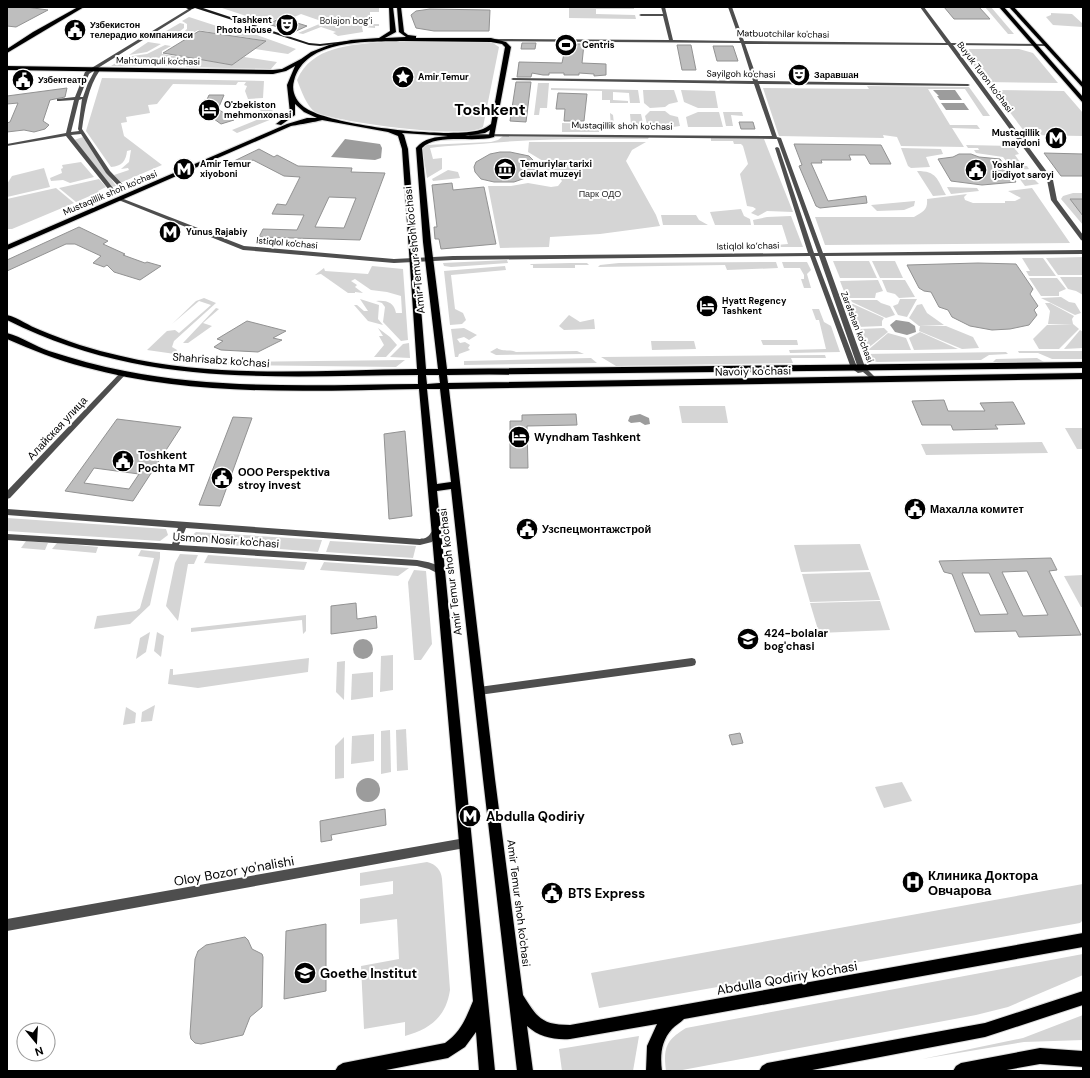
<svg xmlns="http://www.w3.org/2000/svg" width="1090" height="1078" viewBox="0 0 1090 1078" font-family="'DM Sans',sans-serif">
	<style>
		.green { fill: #d5d5d5 }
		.water { fill: #9c9c9c }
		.building { fill: #bebebe; stroke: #929292; fill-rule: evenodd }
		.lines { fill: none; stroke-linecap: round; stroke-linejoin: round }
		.primary-casing { stroke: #dbdbdb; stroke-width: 2 }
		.street { fill: #4e4e4e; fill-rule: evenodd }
		.secondary { fill: #1b1b1b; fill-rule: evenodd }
		.primary { fill: #000; fill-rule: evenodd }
		.labels { text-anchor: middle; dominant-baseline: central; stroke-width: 4; stroke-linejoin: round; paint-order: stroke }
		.far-poi-label { font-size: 9px; font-weight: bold; fill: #000; stroke: #fff; text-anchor: start }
		.far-park-label { font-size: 9px; fill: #2c2c2c; stroke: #fff }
		.far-street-label { font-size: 9px; fill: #000; stroke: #fff }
		.street-label { font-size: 11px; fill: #000; stroke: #fff }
		.poi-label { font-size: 11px; font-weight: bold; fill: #000; stroke: #fff; text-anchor: start }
		.near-poi-label { font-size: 13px; font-weight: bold; fill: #000; stroke: #fff; text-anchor: start }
		.near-street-label { font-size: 13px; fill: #000; stroke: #fff }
		.far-town-label { font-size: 16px; font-weight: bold; fill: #000; stroke: #fff }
	</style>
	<rect width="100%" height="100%" fill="#fff"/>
	<g class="green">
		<polygon points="219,7 379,7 379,12 370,12 370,24 379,24 379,26 375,26 375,28 362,27 363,32 338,36 333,33 336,32 321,27 303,34 298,33 324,22 301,14 292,18 284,16 267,23"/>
		<polygon points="569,7 634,7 634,9 596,9 596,14 635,15 636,19 569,18"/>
		<polygon points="985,7 991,7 1014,34 1008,34"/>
		<polygon points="1051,13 1072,14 1083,24 1083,27 1053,25 1046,17 1051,15"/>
		<polygon points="189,17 229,30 237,28 227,35 198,30 184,38 178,37 187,29 187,24 182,21"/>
		<polygon points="180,23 184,24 184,28 174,36 161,34"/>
		<polygon points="240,29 296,49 288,54 255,49 266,41 233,35"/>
		<polygon points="148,42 161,44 147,52 129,55"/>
		<path d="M383,42H485L493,43L499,47L483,127C468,140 335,122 315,112C307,107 301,90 297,80C312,46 350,45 383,42Z"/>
		<polygon points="165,45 171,46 162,51 162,54 192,59 181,66 111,66 125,57 147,54"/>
		<polygon points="961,49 1019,49 1033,53 1058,83 985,82"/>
		<polygon points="244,57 277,62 271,69 185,67 197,59 232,65"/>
		<path d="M102,78L264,81L263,98L248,99L245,91L247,86L244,85L246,82H238L236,85L173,84L157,104L148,105L150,113L126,117L127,122L121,123L124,136L162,165L120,183L114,175L129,170L128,168L121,169L129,162L131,150L127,151C126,161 122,166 111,167L86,131Z"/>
		<polygon points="538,83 549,83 547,108 540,108 539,115 534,115"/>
		<polygon points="867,86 969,87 990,116 983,116 965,89 928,89 950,125 977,125 980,129 952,128 964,147 901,146 897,137 883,135 884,138 779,136 763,88 869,89"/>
		<polygon points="551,88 638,90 640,103 630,103 629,93 613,92 613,100 628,101 628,103 610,103 610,100 602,100 602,91 551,90"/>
		<polygon points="643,90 674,90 678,102 669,104 665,107 650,108 644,103"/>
		<polygon points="681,90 715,91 718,108 698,108 684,102"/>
		<polygon points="993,90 1064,91 1083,113 1083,136 1027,135"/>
		<polygon points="268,104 277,117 237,133 232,130 264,117 258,106"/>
		<polygon points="650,111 665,111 670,115 678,117 680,126 673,127 674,129 648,128 645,116"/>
		<polygon points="698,112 719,112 723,127 688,127 686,117"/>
		<polygon points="723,112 742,112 743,116 731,115 733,126 726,126"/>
		<polygon points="610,113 613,115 614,124 631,124 630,114 641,114 644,128 632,128 631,125 614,125 614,127 611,127"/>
		<polygon points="562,123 599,124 599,132 562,132"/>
		<path d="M503,136L649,137L648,139C595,139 543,138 491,143C470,145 450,145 430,148L433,159L442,158V169L427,178L422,147L426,145L491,142L498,140Z"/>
		<polygon points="83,137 116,186 112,187 74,140"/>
		<polygon points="711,138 764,139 793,212 767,211 758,216 751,213 756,209 753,207 747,206 740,174 748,164 743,146 741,144 734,144 733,141 711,141"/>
		<polygon points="529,142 646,142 632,150 626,161 656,215 660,226 600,234 550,237 549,247 500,248 488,186 511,186 528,183 551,187 558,186 562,181 559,177 547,174 543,161 528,152"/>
		<path d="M966,145L1013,146L1019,154L1015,155L1023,166H1027L1029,169C1017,170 1010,167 1003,157L976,153L974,150H979L978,148H968Z"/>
		<polygon points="901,148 941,149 943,154 926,157 930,167 911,168 908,166"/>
		<polygon points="81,162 94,177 70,183 63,180 51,181 50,178 62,173 61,169 63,168 62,165"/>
		<polygon points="44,168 50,187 7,197 7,184 12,176"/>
		<polygon points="448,170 458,172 460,178 433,181 432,179"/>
		<path d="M917,171C937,171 937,179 946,195L933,196Z"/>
		<polygon points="1017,172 1027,172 1039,184 1025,186 1016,174"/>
		<polygon points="99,179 106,187 98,191 99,192 76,202 59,188"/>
		<polygon points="947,187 977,188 979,191 951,194"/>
		<polygon points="56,188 74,203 12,229 7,229 7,199"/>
		<path d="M1032,188L1070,243L825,245L815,217H914C923,212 928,210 927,199L967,194L964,197L965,200L973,203H1005V201H1015L1021,198L1008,191Z"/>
		<polygon points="1073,193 1083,193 1083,199 1071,199 1083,216 1083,225 1061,199 1063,196"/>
		<polygon points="915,201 914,206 904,210 877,211 871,205"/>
		<polygon points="741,209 744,216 750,219 751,225 715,225 710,212"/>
		<polygon points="661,215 696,215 699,220 708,225 663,225"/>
		<polygon points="791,216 803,247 777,247 776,245 788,244 782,225 754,225 753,220 767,217"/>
		<polygon points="1083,257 1083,275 1058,275 1046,258"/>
		<polygon points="1022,258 1043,258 1056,276 1029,276 1026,271 1030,271"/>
		<polygon points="507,260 508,263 451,267 444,266 443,263"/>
		<polygon points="833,261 869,261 877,278 840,278"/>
		<polygon points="872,261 895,261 903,278 880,278"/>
		<polygon points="776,262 778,268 727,270 725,265 598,267 600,265 619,263"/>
		<polygon points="782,262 807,262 811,270 807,274 811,288 804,288 801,279 804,279 804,275 800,268 784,268"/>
		<polygon points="571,263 587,263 589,265 575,265 575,268 533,268 533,265 530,265 531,264"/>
		<path d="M372,266L403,269L408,340L401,341L383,322L385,307L382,303L376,301C386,300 394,302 396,313H402L401,296L387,292L371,290L355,279L351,281L357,285L355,287L363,293L355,292V293H348L321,274L315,275L324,268L325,271L368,274Z"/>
		<polygon points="505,266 506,270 451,275 455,309 463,313 466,320 462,324 450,325 444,271"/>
		<polygon points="1060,277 1083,277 1083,295 1076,291 1068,289"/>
		<polygon points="1029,278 1057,278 1066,289 1059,292 1059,296 1041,296"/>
		<polygon points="878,280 883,291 876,293 875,298 849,298 845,294 840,281"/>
		<polygon points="882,280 905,280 915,297 899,298 895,294 887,292"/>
		<polygon points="1061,297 1069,302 1075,303 1081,313 1075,315 1041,298"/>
		<polygon points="204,298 216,303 174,341 172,347 177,350 175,354 147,350 167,331 175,330 179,333 211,305 199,301 172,324 196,301"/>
		<polygon points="360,299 379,305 378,319 383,325 368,321 354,305 357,305 364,311 368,311"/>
		<polygon points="900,299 917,299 907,317 898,315 893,306 898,304"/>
		<polygon points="851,300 877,300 881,303 890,306 895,315 886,318 852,302"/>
		<polygon points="1045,303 1050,303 1074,316 1072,319 1073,324 1048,324 1050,311"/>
		<polygon points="849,304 853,304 884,318 882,321 882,326 858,327"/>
		<polygon points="922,304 927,313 944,325 919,326 909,318 917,305"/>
		<polygon points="216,308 219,309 203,323 212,326 188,343 183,343"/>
		<polygon points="812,309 819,309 824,322 831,326 840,352 790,353 789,350 826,349 819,320 816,320"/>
		<polygon points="569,315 580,322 594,319 595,329 564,330 559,326"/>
		<polygon points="1073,324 1079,329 1059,349 1039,349 1033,339 1047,325"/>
		<polygon points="920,326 946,326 973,337 979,348 962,349 919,331"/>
		<polygon points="378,328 390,337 397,345 386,357 374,357 384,345 379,336 383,336"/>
		<polygon points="464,328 477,335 469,340 464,337 457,339 460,343 465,342 470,345 468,348 470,350 459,354 458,357 455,357 451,329"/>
		<polygon points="884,328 888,332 867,349 859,329"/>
		<polygon points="1080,330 1083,332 1083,348 1064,349"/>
		<polygon points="920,332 958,349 914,350 909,338"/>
		<polygon points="888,333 906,338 911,350 868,350"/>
		<polygon points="761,340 797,340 798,345 763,345"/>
		<polygon points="651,341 694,341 696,349 652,350"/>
		<polygon points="409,343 410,358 390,357 403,344"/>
		<path d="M497,348C503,352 510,349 516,352L577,351L584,354L496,355L490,352Z"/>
		<polygon points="1018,351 1083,351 1083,359 1052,359 1038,353 1019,353"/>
		<polygon points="1006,352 1008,354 989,355 981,360 877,362 868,359 862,354"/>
		<polygon points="825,355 826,358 791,358 793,363 616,366 601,357"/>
		<polygon points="179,357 214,361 218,361 212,365 179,361 178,360"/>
		<polygon points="591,358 597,363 464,365 464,361"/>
		<polygon points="1037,358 1044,362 993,362 996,359"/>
		<polygon points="405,360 396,367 222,365 228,362"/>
		<polygon points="679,406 725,406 728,423 682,423"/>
		<polygon points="1065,428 1083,428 1083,449 1077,449"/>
		<polygon points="1042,442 1048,453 926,455 921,444"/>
		<polygon points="7,518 166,529 168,535 160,541 7,531"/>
		<polygon points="196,532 322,540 318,552 191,542 190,537"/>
		<polygon points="26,541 48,543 45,550 21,548"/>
		<polygon points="330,541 416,546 413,558 326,552"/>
		<polygon points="57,543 98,547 96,553 52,549"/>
		<polygon points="860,544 869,570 801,572 794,545"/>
		<polygon points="141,550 160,552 160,558 150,605 130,624 94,629 97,616 136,611 140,608 154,558 138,556"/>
		<polygon points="180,554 198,555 194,564 188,564 178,621 166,606 175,563"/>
		<polygon points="208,555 307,562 304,570 204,563"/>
		<polygon points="324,562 409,568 398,576 320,570"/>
		<polygon points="414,570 426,571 432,644 421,660 414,660 408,582"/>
		<polygon points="870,572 880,600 810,602 802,574"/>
		<polygon points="1083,575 1083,607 1081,607 1064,576"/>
		<polygon points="880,601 890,630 819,633 810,603"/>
		<polygon points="306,615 306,631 303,634 302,620 191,632 191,628"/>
		<polygon points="150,632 146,652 136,659 140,638"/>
		<polygon points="157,632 164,636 161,657 154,651"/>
		<polygon points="393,655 393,690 380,692 381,656"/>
		<polygon points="309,658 308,672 198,688 168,684 170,669 173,669 173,675"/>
		<polygon points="345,661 344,700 336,692 337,662"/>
		<polygon points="373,672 373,697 351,700 352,674"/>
		<polygon points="155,705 152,721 141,722 142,712"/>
		<polygon points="126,707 136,713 135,723 123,725"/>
		<polygon points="406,729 408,770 397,771 396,730"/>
		<polygon points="390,730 391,772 381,774 381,731"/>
		<polygon points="374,734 374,761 351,764 352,736"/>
		<polygon points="344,737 344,778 335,779 335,746"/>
		<polygon points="902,782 912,801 884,808 875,787"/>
		<path d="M427,862C436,864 441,870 442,879L450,990C446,1017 430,1029 405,1036V1022L364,1029L361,966L399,959L397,919L360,924V899L393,894V881L360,886V873Z"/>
		<polygon points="1083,884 1083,920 1080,923 599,1008 591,973"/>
		<path d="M1083,954V975L1008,1007L976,1015L677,1071H666C663,1048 666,1040 686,1028Z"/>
		<polygon points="1083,1015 1083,1040 1024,1042 922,1059 1023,1038"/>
		<polygon points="639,1036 633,1071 562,1071 559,1049"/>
	</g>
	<g class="water">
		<polygon points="933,90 955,90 962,100 940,100 937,96 939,96"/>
		<polygon points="941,103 964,103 969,110 946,110"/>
		<polygon points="345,139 380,144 382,148 381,158 375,160 331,157"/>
		<polygon points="896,320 909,322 915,326 916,332 907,335 895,332 890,325"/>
		<polygon points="640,414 649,418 650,424 645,425 640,422 631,423 628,421 630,416"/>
		<circle cx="363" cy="649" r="10"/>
		<circle cx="368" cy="790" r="12"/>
	</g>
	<g class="building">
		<polygon points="10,7 26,7 48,10 16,27 7,26 7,8"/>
		<polygon points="944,7 979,7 990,19 954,19"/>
		<polygon points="430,9 490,10 489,31 434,31 416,28 411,15 416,11"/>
		<polygon points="281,18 307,26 294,32 268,24"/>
		<polygon points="199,31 266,41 232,65 163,53"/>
		<polygon points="522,43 536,43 535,49 521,49"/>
		<polygon points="566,44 584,44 582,63 606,64 606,75 594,76 594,74 579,73 579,75 564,75 564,73 549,73 549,75 543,75 532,73 531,77 517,77 519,62 562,63"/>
		<polygon points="677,45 691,45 696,70 682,70"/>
		<polygon points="713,46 733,46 738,61 717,61"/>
		<polygon points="516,82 531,82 526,122 510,121"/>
		<polygon points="67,88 65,97 50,100 43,121 49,125 45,129 34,132 24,130 7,132 7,123 10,122 18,103 7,104 7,96"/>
		<polygon points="558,93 587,94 584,121 564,121 565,109 556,109"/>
		<polygon points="209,95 224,95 218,109 234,120 221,124 207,114 200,115"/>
		<polygon points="739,122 753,122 755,129 741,129"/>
		<polygon points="794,144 881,145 891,164 870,164 865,155 849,155 851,160 821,160 822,163 811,163 828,201 866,196 867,203 820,208 816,206 799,166 802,165"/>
		<path d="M259,149L274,157L277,155L298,166L352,168L351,172L385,173L360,240L259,237L263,229L297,230L304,215L272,214L277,204L286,205L300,177L284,176L253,160L239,166L232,162ZM329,197L356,198L344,228L315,227Z"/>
		<polygon points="500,152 510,152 529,156 534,161 537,166 536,171 531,176 514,182 494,182 481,179 475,172 474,167 476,162 490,154"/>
		<polygon points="1044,153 1083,154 1083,176 1061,176"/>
		<polygon points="959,154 971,154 979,157 1000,159 1016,182 982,185 951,181 938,159 953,157"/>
		<polygon points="452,183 453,190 484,187 496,244 441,249 439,239 435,239 434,227 437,227 432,185"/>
		<polygon points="1070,199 1083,199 1083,216"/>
		<polygon points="79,227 108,241 103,244 125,254 123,255 145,263 147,262 161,266 140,280 114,272 107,265 104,267 93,263 101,256 75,244 66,244 7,271 7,260"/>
		<polygon points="978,263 1016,264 1033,289 1030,294 1038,306 1034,310 1037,315 1029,325 1010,329 992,330 970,326 952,317 948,310 939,307 931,292 924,291 919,288 907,265"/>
		<polygon points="247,321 286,331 273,338 282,340 258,352 221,350 214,347 223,341 217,339"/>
		<polygon points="944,400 948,411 985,411 980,403 1013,402 1025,424 995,425 998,429 953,430 951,425 922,425 912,401"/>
		<polygon points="576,414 577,425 527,426 528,468 510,468 510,421 522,421 522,415"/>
		<polygon points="233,417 252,418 220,506 199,505"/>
		<path d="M117,419L181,427L133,501L65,491ZM94,468L139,474L129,489L84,483Z"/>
		<polygon points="405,431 412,516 389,519 384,434"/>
		<path d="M1051,558L1057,570L1049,571L1081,635L1019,637L1016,631L975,632L952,574L944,572L939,561ZM1027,571L1048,615L1023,616L1002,572ZM962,573H989L1008,614L980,615Z"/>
		<polygon points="356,603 357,619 376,616 377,628 331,634 331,606"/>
		<polygon points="740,733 743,743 732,745 729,735"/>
		<polygon points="385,809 386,825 331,835 332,840 321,842 320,821"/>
		<polygon points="326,924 326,991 284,999 286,931"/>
		<polygon points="245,937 248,940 252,949 262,954 263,957 262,1007 250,1017 243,1035 201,1044 195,1043 191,1039 190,1034 195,959 198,951 206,945"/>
	</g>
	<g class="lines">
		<g class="primary-casing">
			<g id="primary">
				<polygon points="78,7 84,7 7,53 7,49 33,32"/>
				<path d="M389,7H393L396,32L385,38L406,37L399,32L397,7H401L404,32L408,35L416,36V38H491L506,42L511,47L494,137C475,143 436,133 422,148L431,242L447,369L1083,362V368L447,375L448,383L1083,373V379L449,389L495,779L523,995C537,1017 541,1025 570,1025L1083,933V947L684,1019C680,1023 676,1025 672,1029C661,1041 660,1056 662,1071H646L647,1046L657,1024L570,1039C554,1040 539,1037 527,1026L533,1071H517L483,779L451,489L437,491L495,1071H479L476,1032L465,1047L448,1058L381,1071H335L338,1066L343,1063L445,1043C461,1032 466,1018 473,1001L419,389C307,391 193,397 84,367C57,360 32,350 7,339V333C22,337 35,346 49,351C74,359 99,366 125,371C221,390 321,385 418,384V375C272,376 142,388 7,320V315C19,318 29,326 40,330C66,341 93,350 121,356C217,379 319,370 417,369L402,149L398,136L388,132L322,120C320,121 297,125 291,126L7,250V245L287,124L307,118H317L304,112L295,104V115L281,125L276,124L290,113L287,85L295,66L286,71L273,74L7,70V66L273,70L282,69L301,59L311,52L329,45L351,40L379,38L390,31ZM403,41L491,42L502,44L505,47L491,124C488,126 484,129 480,130C450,139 329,126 304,107C296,101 291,91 294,81C305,38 369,42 403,41ZM490,130L489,135L465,136L485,133ZM402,133L448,136C436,137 424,138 416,148L423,242L438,369H426L408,149L404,135ZM426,375H439L440,383L427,384ZM427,389H440L451,482L437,484Z"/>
				<polygon points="999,7 1004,7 1083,97 1083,103"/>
				<polygon points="1009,7 1014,7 1083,83 1083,88"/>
				<polygon points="1083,991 1083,1005 985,1037 807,1071 759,1071 762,1066 767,1063 985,1023"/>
				<polygon points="1040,1048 1083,1051 1083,1067 1040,1064 1001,1071 953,1071 956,1066 961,1063"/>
			</g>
		</g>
		<g class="street">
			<path d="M661,7H665L673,40L740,41L728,7H732L744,41L946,43L920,7H924L951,43L1047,44L1046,46L953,45L1053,180L1057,200L1083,235V241L1081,240L1051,200L1047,180L948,45L745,44L758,81L968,84L970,85L968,86L759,84L777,137L781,138L823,253L1083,250V254L825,256L865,367L878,380L875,382L863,372L858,373L851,368L810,256L453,260L394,263L243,250L116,199L121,198L244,246L394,259L453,256L808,253L775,148L777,147L779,148L814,253H818L777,139L470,136L468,135L470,134L772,136L754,84L513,80L511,79L513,78L753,81L741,43L491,41L489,40L491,39L669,40L663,16H641L639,15L641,14H663ZM815,256H819L858,368L857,367Z"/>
			<path d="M190,8L191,10L98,68L100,70C88,88 85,108 82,129L110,171L127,189V191H123L106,173L81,134L71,135L117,193V195H113L66,136L7,146V144L66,133L74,100L59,101H57V99L75,97L85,72ZM95,70L88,83L83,97H80L89,74ZM82,99L78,129L79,131L71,132L79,100Z"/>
			<polygon points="121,372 123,372 126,374 10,498 7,499 7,491"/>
			<path d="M7,509L420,539C422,538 425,539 427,537C432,534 431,527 439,529L440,531L432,542L420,545L186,528L179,545L417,560C427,562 439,563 445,572L444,574L441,575L429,569L417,566L7,540V534L172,544L178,528L7,515Z"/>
			<polygon points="692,658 695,659 696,662 695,665 692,666 479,695 476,694 474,691 476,688 479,687"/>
			<polygon points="465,838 469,839 470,843 469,847 465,848 7,931 7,919"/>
		</g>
		<polygon class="secondary" points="184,7 200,7 309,43 320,44 347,41 349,42 320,46 309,45 195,8 190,10"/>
		<use href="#primary" class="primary"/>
	</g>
	<defs>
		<g id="theatre-disc" transform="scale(1.15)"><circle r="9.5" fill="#000" stroke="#fff"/><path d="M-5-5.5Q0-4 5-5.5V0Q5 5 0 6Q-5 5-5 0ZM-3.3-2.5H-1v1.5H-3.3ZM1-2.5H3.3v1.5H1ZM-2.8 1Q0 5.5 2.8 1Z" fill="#fff"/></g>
		<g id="civic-disc" transform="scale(1.15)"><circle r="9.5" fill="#000" stroke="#fff"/><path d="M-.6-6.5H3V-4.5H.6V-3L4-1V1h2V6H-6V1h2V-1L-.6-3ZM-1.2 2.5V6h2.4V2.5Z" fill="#fff"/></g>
		<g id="stadium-disc" transform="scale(1.15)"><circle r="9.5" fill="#000" stroke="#fff"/><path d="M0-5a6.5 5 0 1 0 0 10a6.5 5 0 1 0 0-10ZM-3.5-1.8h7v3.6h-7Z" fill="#fff"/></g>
		<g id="sight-disc" transform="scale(1.15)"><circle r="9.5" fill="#000" stroke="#fff"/><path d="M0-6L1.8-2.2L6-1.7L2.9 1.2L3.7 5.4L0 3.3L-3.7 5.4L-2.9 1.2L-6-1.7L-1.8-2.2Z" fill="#fff"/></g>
		<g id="hotel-disc" transform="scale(1.15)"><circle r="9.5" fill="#000" stroke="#fff"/><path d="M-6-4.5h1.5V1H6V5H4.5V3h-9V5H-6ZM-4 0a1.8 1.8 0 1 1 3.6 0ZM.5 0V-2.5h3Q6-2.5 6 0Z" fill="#fff"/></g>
		<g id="metro-disc" transform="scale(1.15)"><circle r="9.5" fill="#000" stroke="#fff"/><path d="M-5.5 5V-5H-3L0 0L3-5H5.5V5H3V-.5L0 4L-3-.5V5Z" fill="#fff"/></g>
		<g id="museum-disc" transform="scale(1.15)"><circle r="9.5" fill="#000" stroke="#fff"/><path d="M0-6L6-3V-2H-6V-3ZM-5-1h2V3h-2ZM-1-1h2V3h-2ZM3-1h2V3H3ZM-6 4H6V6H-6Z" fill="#fff"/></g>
		<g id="school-disc" transform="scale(1.15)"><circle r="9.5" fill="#000" stroke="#fff"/><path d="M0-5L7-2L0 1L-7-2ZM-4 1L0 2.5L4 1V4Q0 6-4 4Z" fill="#fff"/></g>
		<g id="hospital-disc" transform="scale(1.15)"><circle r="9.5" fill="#000" stroke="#fff"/><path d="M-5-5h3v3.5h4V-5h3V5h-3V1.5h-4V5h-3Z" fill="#fff"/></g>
		<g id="university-disc" transform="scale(1.15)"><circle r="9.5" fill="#000" stroke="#fff"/><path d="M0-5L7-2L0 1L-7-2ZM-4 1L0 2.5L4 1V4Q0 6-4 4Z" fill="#fff"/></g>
	</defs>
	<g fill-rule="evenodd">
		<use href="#theatre-disc" x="287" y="25"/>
		<use href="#civic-disc" x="75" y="30"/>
		<use href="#stadium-disc" x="566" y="45"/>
		<use href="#theatre-disc" x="799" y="75"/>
		<use href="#sight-disc" x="403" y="77"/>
		<use href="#civic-disc" x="23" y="80"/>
		<use href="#hotel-disc" x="209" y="110"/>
		<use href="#metro-disc" x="1056" y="138"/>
		<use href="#metro-disc" x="184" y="169"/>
		<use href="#museum-disc" x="505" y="169"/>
		<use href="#civic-disc" x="976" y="170"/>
		<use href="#metro-disc" x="170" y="232"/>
		<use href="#hotel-disc" x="707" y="306"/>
		<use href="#hotel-disc" x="519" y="437"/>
		<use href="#civic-disc" x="123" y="461"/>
		<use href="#civic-disc" x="222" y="478"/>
		<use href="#civic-disc" x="915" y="509"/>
		<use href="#civic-disc" x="527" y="529"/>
		<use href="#school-disc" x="748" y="639"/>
		<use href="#metro-disc" x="470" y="816"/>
		<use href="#hospital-disc" x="913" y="882"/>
		<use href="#civic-disc" x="552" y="893"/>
		<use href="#university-disc" x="305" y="973"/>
	</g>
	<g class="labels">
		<g class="far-poi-label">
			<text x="272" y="20" text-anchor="end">Tashkent<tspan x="272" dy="10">Photo House</tspan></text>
			<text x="90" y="25">Узбекистон<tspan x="90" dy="10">телерадио компанияси</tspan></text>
			<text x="582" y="45">Centris</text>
			<text x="814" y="75">Заравшан</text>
			<text x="418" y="77">Amir Temur</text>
			<text x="38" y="80">Узбектеатр</text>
			<text x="224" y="105">O'zbekiston<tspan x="224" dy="10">mehmonxonasi</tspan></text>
			<text x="1040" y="133" text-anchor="end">Mustaqillik<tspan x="1040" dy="10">maydoni</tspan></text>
			<text x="200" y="164">Amir Temur<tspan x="200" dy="10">xiyoboni</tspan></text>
			<text x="520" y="164">Temuriylar tarixi<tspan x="520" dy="10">davlat muzeyi</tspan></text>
			<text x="992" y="165">Yoshlar<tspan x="992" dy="10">ijodiyot saroyi</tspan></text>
			<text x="186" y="232">Yunus Rajabiy</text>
			<text x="722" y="301">Hyatt Regency<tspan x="722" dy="10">Tashkent</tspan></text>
		</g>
		<g class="far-park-label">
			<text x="346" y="21">Bolajon bog‘i</text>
			<text x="600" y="194">Парк ОДО</text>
		</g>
		<g class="far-street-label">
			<text transform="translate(783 34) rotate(1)">Matbuotchilar ko'chasi</text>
			<text transform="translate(158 61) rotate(1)">Mahtumquli ko'chasi</text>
			<text transform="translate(741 74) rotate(1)">Sayilgoh ko'chasi</text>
			<text transform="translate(985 77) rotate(53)">Buyuk Turon ko'chasi</text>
			<text transform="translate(622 126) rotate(1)">Mustaqillik shoh ko'chasi</text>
			<text transform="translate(110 193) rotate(-23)">Mustaqillik shoh ko'chasi</text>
			<text transform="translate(287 243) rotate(5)">Istiqlol ko'chasi</text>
			<text transform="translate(748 246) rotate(-1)">Istiqlol ko‘chasi</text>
			<text transform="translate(857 327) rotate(69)">Zarafshan ko'chasi</text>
		</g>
		<g class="street-label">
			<text transform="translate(414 250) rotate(-96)">Amir Temur shoh ko'chasi</text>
			<text transform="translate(221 360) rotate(4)">Shahrisabz ko'chasi</text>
			<text transform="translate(753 371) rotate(-1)">Navoiy ko'chasi</text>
			<text transform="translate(57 428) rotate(-47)">Алайская улица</text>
			<text transform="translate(226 540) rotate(4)">Usmon Nosir ko'chasi</text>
			<text transform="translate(450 572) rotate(-97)">Amir Temur shoh ko'chasi</text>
			<text transform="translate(519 903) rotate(83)">Amir Temur shoh ko'chasi</text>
		</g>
		<g class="poi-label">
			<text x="534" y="437">Wyndham Tashkent</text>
			<text x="138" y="455">Toshkent<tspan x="138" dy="13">Pochta MT</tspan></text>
			<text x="238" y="472">ООО Perspektiva<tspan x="238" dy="13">stroy invest</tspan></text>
			<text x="930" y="509">Махалла комитет</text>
			<text x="542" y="529">Узспецмонтажстрой</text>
			<text x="764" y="633">424-bolalar<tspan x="764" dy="13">bog'chasi</tspan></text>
		</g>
		<g class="near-poi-label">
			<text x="486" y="816">Abdulla Qodiriy</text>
			<text x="928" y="875">Клиника Доктора<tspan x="928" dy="15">Овчарова</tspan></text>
			<text x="568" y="893">BTS Express</text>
			<text x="320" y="973">Goethe Institut</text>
		</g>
		<g class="near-street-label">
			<text transform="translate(234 871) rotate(-10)">Oloy Bozor yo'nalishi</text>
			<text transform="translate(787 978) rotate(-10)">Abdulla Qodiriy ko'chasi</text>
		</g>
		<g class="far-town-label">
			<text x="490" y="109">Toshkent</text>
		</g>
	</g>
	<rect width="1090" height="1078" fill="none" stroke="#000000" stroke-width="16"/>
	<g transform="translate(36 1042) rotate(162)"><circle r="19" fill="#ffffff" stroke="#999999"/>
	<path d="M0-3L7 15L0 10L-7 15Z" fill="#000000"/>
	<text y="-6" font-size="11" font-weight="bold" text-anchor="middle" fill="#000000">N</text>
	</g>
</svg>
